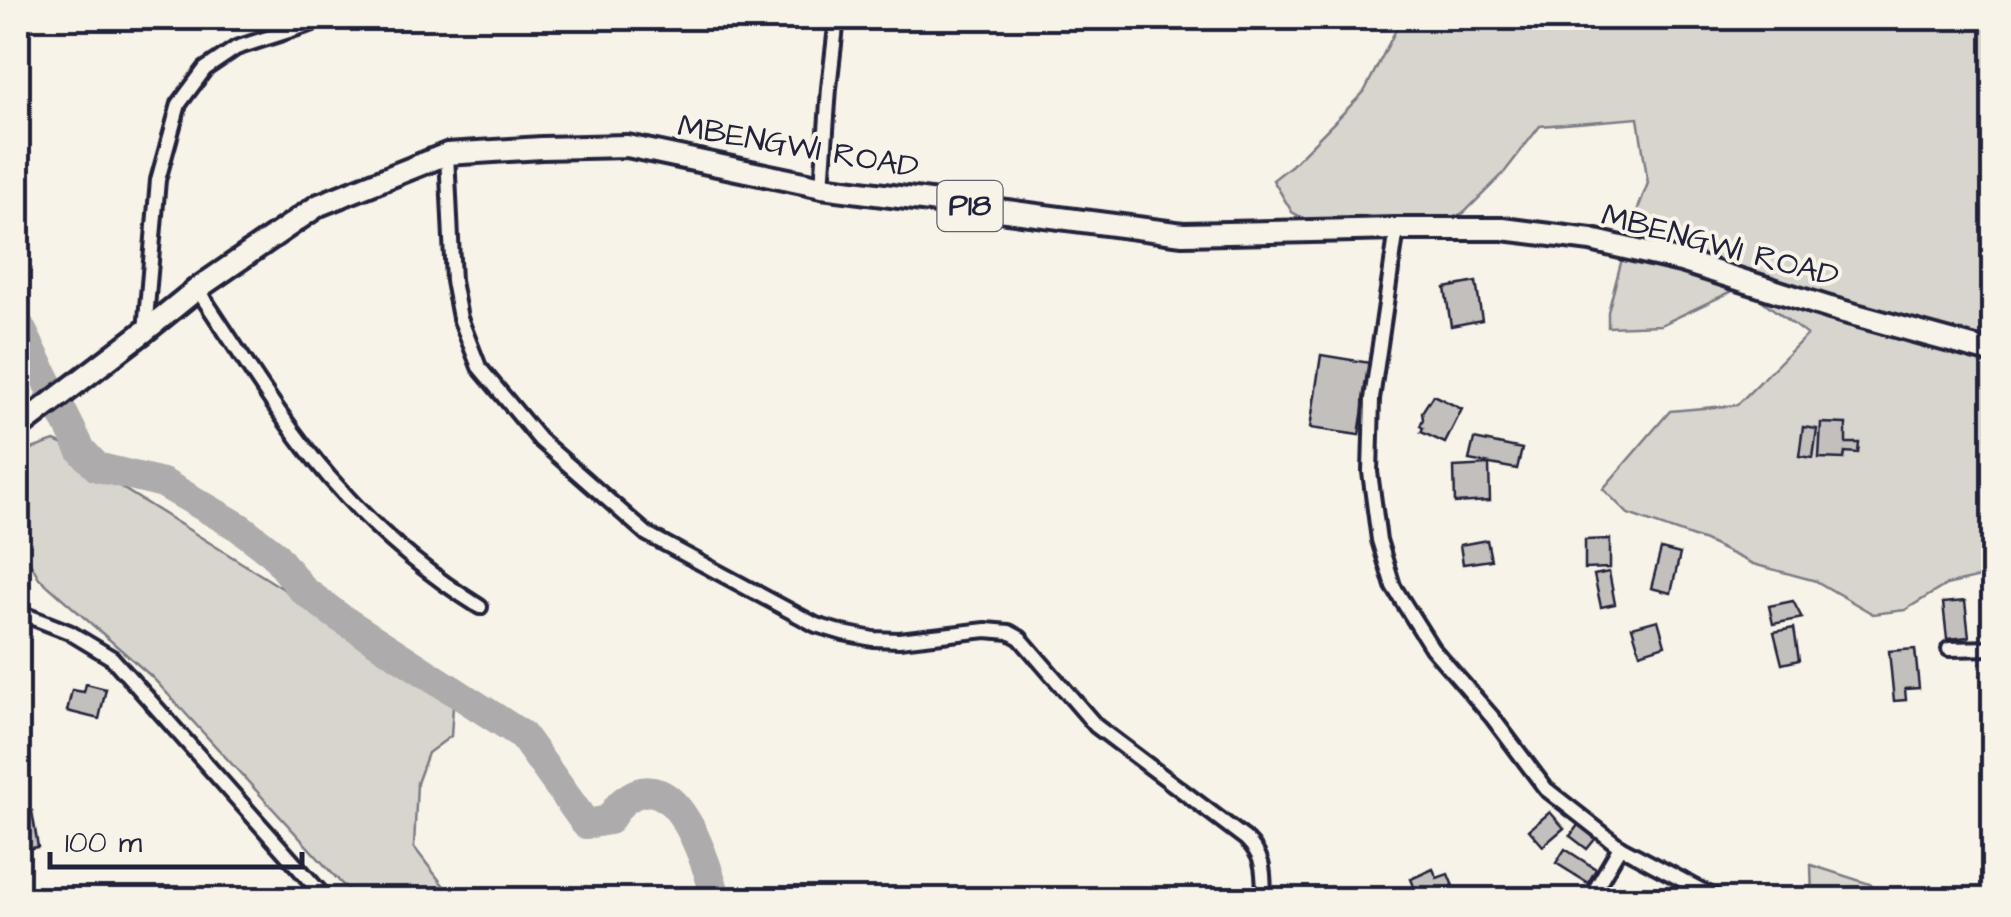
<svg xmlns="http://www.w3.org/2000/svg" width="2011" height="917" viewBox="0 0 2011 917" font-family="'Architects Daughter',sans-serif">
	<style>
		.green { fill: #d8d5cf; stroke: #7d7c85; stroke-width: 2.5 }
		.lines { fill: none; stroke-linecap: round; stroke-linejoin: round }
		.river { stroke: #aeabad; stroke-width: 30 }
		.building { fill: #c2bfbd; stroke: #22223b; stroke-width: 2.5 }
		.minor-casing { stroke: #22223b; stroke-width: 20 }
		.primary-casing { stroke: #22223b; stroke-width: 28 }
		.minor { stroke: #f7f3e8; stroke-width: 12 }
		.primary { stroke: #f7f3e8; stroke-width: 20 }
		.labels { text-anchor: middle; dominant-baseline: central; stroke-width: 8; stroke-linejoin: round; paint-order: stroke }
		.shield { fill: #f7f3e8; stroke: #62616f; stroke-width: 2.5 }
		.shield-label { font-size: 30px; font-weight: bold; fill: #22223b }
		.street-label { font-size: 32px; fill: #22223b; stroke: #f7f3e8 }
	</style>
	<rect width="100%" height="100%" fill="#f7f3e8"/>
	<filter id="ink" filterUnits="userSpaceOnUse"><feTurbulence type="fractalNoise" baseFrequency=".01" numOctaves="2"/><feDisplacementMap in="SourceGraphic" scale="20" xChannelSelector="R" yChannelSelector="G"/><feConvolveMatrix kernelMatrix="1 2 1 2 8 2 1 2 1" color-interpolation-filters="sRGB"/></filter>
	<g filter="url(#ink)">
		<g class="green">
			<polygon points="1402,18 1993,18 1993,574 1946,585 1905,610 1873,614 1816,581 1753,564 1705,541 1628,514 1603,489 1670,411 1737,405 1807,335 1743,286 1661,325 1608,327 1608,312 1629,232 1648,183 1638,118 1540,126 1503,174 1464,213 1394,243 1335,236 1292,212 1273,180 1292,165 1364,92"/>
			<polygon points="54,441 83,453 103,476 405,665 453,706 451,736 428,753 417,783 414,847 453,898 458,899 360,899 342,884 152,677 39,578 18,541 18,454"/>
			<polygon points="1811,865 1870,884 1885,899 1812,899"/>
		</g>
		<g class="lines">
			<path class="river" d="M18,323L81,450L97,467L163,483L239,527L274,554L303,590L339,617L522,735L586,824L609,820C613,814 618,805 624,801C677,759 707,866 717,900"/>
		</g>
		<g class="building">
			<polygon points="1476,282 1482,320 1451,326 1445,288"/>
			<polygon points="1321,355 1370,363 1359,435 1310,428"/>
			<polygon points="1433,395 1462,409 1445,443 1421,432 1423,428 1420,426 1423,419 1422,412"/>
			<polygon points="1821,423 1846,424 1846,443 1859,443 1858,453 1845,452 1844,459 1819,458"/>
			<polygon points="1803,427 1817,429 1813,458 1799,456"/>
			<polygon points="1474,439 1522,449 1517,469 1469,460"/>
			<polygon points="1489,465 1490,501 1455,503 1454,467"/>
			<polygon points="1610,539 1610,568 1585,569 1585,540"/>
			<polygon points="1487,540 1491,560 1463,564 1460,545"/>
			<polygon points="1661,549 1680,554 1671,593 1651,588"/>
			<polygon points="1609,572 1615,604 1601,607 1594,575"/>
			<polygon points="1793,601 1802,618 1773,624 1769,606"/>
			<polygon points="1965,601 1969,637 1947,639 1943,603"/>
			<polygon points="1658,620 1665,645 1640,653 1632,627"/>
			<polygon points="1794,628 1799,660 1782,664 1774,632"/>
			<polygon points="1915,649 1919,688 1905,689 1906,700 1894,701 1889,651"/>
			<polygon points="86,684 106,689 99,719 67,711 72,690 84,692"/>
			<polygon points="32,811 38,847 18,850 18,813"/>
			<polygon points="1550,812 1564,828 1543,846 1529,830"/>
			<polygon points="1578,825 1596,838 1587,849 1570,836"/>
			<polygon points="1565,849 1596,869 1588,883 1556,863"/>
			<polygon points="1433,869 1437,878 1448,874 1453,886 1437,893 1439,898 1434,900 1419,899 1411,879"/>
		</g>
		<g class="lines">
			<g class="minor-casing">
				<g id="minor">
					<path d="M447,154L453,281L460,318L479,367L540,440L647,534L816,625L843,633L873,639L899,640L986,630L1009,632L1020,638L1096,726L1246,839C1266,859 1263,873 1264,900"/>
					<polyline points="822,187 829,88 837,18"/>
					<polyline points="1397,229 1372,399 1370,472 1379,540 1393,586 1432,648 1492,717 1546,789 1620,847 1720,900"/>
					<path d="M197,289C240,352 280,420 329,477C373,528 424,572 480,607"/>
					<polyline points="145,331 158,180 179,104 205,69 236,48 329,18"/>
					<polyline points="18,612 69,632 112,658 327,900"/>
					<polyline points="1949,649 1994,648"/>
					<polyline points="1589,900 1620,847"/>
				</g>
			</g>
			<g class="primary-casing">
				<polyline id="primary" points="18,428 145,331 197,289 319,205 447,154 542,148 627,146 822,187 1183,234 1397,229 1503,229 1591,240 1681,261 1830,308 1994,353"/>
			</g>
			<use href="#minor" class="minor"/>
			<use href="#primary" class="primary"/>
		</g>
	</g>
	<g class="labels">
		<rect class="shield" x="937.5" y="181" width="65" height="50" rx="8"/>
		<g class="shield-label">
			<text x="970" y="206">P18</text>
		</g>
		<g class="street-label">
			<text transform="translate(798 147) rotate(10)">MBENGWI ROAD</text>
			<text transform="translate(1720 246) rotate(15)">MBENGWI ROAD</text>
		</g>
	</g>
	<rect width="2011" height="917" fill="none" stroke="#f7f3e8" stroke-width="60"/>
	<rect x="30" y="30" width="1951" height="857" fill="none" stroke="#22223b" stroke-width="4" filter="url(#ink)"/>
	<path d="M50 852v15h252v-15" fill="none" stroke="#22223b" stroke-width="5"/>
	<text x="65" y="852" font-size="30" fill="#22223b" stroke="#f7f3e8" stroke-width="8" paint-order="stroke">100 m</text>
</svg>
